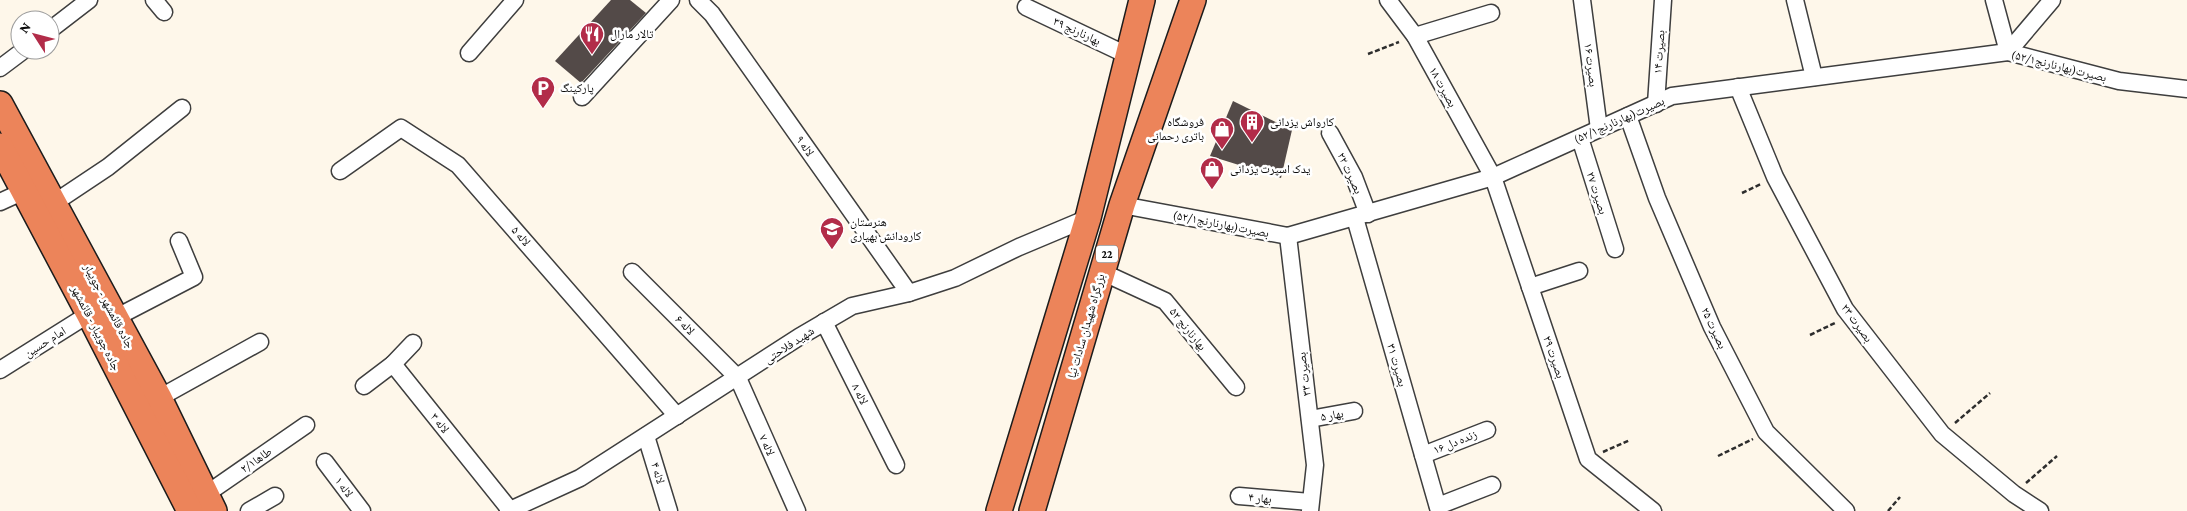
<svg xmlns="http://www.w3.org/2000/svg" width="2187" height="511" viewBox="0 0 2187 511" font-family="'Crimson Pro','Noto Naskh Arabic',serif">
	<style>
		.building { fill: #534a48 }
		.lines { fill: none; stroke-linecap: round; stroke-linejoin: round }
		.minor-casing { stroke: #3e3e3e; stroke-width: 19 }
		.highway-casing { stroke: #1c1c1c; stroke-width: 28 }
		.path { stroke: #2d2d2d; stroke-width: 2.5; stroke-dasharray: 5 2.5; stroke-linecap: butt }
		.minor { stroke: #fff; stroke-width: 16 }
		.highway { stroke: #ec845a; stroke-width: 25 }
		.labels { text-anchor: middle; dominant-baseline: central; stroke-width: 5; stroke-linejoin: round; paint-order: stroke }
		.shield { fill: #fff; stroke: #545454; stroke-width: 1 }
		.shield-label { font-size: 11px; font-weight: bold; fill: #0b0b0b }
		.street-label { font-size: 12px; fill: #0b0b0b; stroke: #fff }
		.poi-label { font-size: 12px; fill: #0b0b0b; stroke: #fff; text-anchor: start }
	</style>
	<rect width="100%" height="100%" fill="#fef7ea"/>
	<g class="building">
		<polygon points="611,0 630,0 646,13 581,83 555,61"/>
		<polygon points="1233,101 1292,130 1281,178 1210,156"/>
	</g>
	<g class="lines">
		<g class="minor-casing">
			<g id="minor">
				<polyline points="154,0 164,12"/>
				<polyline points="698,0 712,14 909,293"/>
				<polyline points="1388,0 1415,36 1493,177 1588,459 1653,511"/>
				<polyline points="1582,0 1599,129"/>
				<polyline points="1795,0 1814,77"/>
				<polyline points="1994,0 2008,52"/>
				<polyline points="1026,7 1129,56"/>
				<polyline points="50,30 89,0"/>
				<polyline points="1415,36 1491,13"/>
				<polyline points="2008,52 2052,0"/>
				<polyline points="469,53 515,0"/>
				<polyline points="0,68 24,50"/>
				<polyline points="1738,87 1775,177 1845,309 1942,434 2014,494 2040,511"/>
				<polyline points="582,97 671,0"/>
				<polyline points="1656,104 1663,0"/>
				<polyline points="1628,116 1657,198 1712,327 1766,432 1846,511"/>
				<polyline points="1330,133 1354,177 1368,214"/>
				<polyline points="1580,138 1615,249"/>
				<polyline points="340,171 401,128 458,165 677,416"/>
				<polyline points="0,202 24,191"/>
				<polyline points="54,203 108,167 182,108"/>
				<polyline points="1122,205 1288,236 1493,177 1672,96 2008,52 2119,81 2187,89"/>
				<polyline points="1355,218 1439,511"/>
				<polyline points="1288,236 1315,465 1310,511"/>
				<polyline points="632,272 738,378 797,511"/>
				<polyline points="1102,272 1165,301 1236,387"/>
				<polyline points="1530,287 1579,271"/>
				<polyline points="115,318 194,277 179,241"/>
				<polyline points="824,322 896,465"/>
				<polyline points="393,364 413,343"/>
				<polyline points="0,370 89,314"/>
				<polyline points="364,386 393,364 510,510"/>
				<polyline points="159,398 260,342"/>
				<polyline points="1310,419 1354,411"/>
				<polyline points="646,436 669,511"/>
				<polyline points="1423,455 1487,430"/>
				<polyline points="325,462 362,511"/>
				<polyline points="205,495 306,425"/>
				<polyline points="1239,496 1310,502"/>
				<polyline points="1438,506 1492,485"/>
				<polyline points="249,511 275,496"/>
				<polyline points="508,511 580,478 799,337 852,306 909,293 955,278 1019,247 1088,218"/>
			</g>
		</g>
		<g class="highway-casing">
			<g id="highway">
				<polyline points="0,104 159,398 214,511"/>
				<polyline points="0,146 89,314 190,511"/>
				<polyline points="999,511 1088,218 1142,0"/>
				<polyline points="1032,511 1122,205 1193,0"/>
			</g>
		</g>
		<g class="path">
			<polyline points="1368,54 1399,42"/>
			<polyline points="1742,193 1761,184"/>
			<polyline points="1810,335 1837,322"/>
			<polyline points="1955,423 1990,393"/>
			<polyline points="1603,452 1630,440"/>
			<polyline points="1718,456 1753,439"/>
			<polyline points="2026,483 2057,456"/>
			<polyline points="1888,511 1900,497"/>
		</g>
		<use href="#minor" class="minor"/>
		<use href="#highway" class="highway"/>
	</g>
	<defs>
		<g id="restaurant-pin" transform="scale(1.25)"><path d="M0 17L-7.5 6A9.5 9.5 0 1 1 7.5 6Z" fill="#b22c49" stroke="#fff"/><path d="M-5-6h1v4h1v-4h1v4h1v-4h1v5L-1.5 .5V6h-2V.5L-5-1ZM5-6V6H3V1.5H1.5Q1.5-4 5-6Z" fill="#fff"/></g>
		<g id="parking-pin" transform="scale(1.25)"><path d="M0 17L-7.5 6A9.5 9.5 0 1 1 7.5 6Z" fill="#b22c49" stroke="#fff"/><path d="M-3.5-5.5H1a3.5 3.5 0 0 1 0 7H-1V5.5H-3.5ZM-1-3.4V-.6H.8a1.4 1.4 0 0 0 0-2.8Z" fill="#fff"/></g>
		<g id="building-pin" transform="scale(1.25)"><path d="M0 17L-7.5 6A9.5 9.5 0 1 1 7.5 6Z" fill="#b22c49" stroke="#fff"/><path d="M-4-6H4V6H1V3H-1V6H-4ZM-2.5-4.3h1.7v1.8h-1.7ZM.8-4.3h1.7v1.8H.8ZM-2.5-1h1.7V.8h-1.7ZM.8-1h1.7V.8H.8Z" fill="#fff"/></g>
		<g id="shop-pin" transform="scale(1.25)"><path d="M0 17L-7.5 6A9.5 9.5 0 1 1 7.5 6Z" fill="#b22c49" stroke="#fff"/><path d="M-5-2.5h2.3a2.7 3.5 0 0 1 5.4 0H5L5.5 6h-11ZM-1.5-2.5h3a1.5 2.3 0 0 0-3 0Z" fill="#fff"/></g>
		<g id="school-pin" transform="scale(1.25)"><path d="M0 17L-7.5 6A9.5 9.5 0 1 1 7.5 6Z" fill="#b22c49" stroke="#fff"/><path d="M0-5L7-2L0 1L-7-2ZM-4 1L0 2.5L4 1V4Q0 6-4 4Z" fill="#fff"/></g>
	</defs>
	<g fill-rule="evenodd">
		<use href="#restaurant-pin" x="592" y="34"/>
		<use href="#parking-pin" x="543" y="88"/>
		<use href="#building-pin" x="1252" y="122"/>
		<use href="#shop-pin" x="1222" y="129"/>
		<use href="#shop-pin" x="1212" y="169"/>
		<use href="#school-pin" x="832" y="229"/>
	</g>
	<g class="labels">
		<rect class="shield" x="1096" y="245.5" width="22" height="17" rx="4"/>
		<g class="shield-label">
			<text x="1107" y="254">22</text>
		</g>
		<g class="street-label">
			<text transform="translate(1077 31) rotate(25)">بهارنارنج ۳۹</text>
			<text transform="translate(1659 52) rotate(-86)">بصیرت ۱۴</text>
			<text transform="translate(1591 65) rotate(83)">بصیرت ۱۶</text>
			<text transform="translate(2059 66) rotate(14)">بصیرت(بهارنارنج۵۲/۱)</text>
			<text transform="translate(1443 87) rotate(61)">بصیرت ۱۸</text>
			<text transform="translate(1619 120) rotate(-24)">بصیرت(بهارنارنج۵۲/۱)</text>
			<text transform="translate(805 146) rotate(55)">لاله ۹</text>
			<text transform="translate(1350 173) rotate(65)">بصیرت ۲۲</text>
			<text transform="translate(1597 193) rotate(72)">بصیرت ۲۷</text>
			<text transform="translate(1221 224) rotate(11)">بصیرت(بهارنارنج۵۲/۱)</text>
			<text transform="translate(521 236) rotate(49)">لاله ۵</text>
			<text transform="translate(109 306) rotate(62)">جاده قائمشهر - جویبار</text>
			<text transform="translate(1857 323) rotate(54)">بصیرت ۲۳</text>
			<text transform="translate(685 325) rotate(45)">لاله ۶</text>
			<text transform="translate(1086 326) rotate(-74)">بزرگراه شهیدان سادات نیا</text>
			<text transform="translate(96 328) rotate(63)">جاده جویبار - قائمشهر</text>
			<text transform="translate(1714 328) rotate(65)">بصیرت ۲۵</text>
			<text transform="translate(1188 329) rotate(51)">بهارنارنج ۵۲</text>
			<text transform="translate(45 342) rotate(-32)">امام حسین</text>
			<text transform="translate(789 345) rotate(-33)">شهید فلاحتی</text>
			<text transform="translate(1554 357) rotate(71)">بصیرت ۲۹</text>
			<text transform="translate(1397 365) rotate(74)">بصیرت ۳۱</text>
			<text transform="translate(1304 374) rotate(-97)">بصیرت ۳۳</text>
			<text transform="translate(860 394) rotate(63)">لاله ۸</text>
			<text transform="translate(1332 415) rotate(-10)">بهار ۵</text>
			<text transform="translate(440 423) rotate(51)">لاله ۳</text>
			<text transform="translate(1455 442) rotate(-22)">زنده دل ۱۶</text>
			<text transform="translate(767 445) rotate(66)">لاله ۷</text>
			<text transform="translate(256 460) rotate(-35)">طاها۲/۱</text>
			<text transform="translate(658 473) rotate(73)">لاله ۴</text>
			<text transform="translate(344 487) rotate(53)">لاله ۱</text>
			<text transform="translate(1260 498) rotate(5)">بهار ۴</text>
		</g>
		<g class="poi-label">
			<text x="610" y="34">تالار مارال</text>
			<text x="560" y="88">پارکینگ</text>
			<text x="1204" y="122" text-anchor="end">فروشگاه<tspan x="1204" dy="14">باتری رحمانی</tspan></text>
			<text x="1270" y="122">کارواش یزدانی</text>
			<text x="1230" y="169">یدک اسپرت یزدانی</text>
			<text x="850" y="222">هنرستان<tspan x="850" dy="14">کارودانش بهیاری</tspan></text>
		</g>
	</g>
	<g transform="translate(35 35) rotate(306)"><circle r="24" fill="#ffffff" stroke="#9d9d9d"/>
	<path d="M0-4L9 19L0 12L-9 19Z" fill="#b22c49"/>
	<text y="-8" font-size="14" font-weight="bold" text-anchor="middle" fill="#0b0b0b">N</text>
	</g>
</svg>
